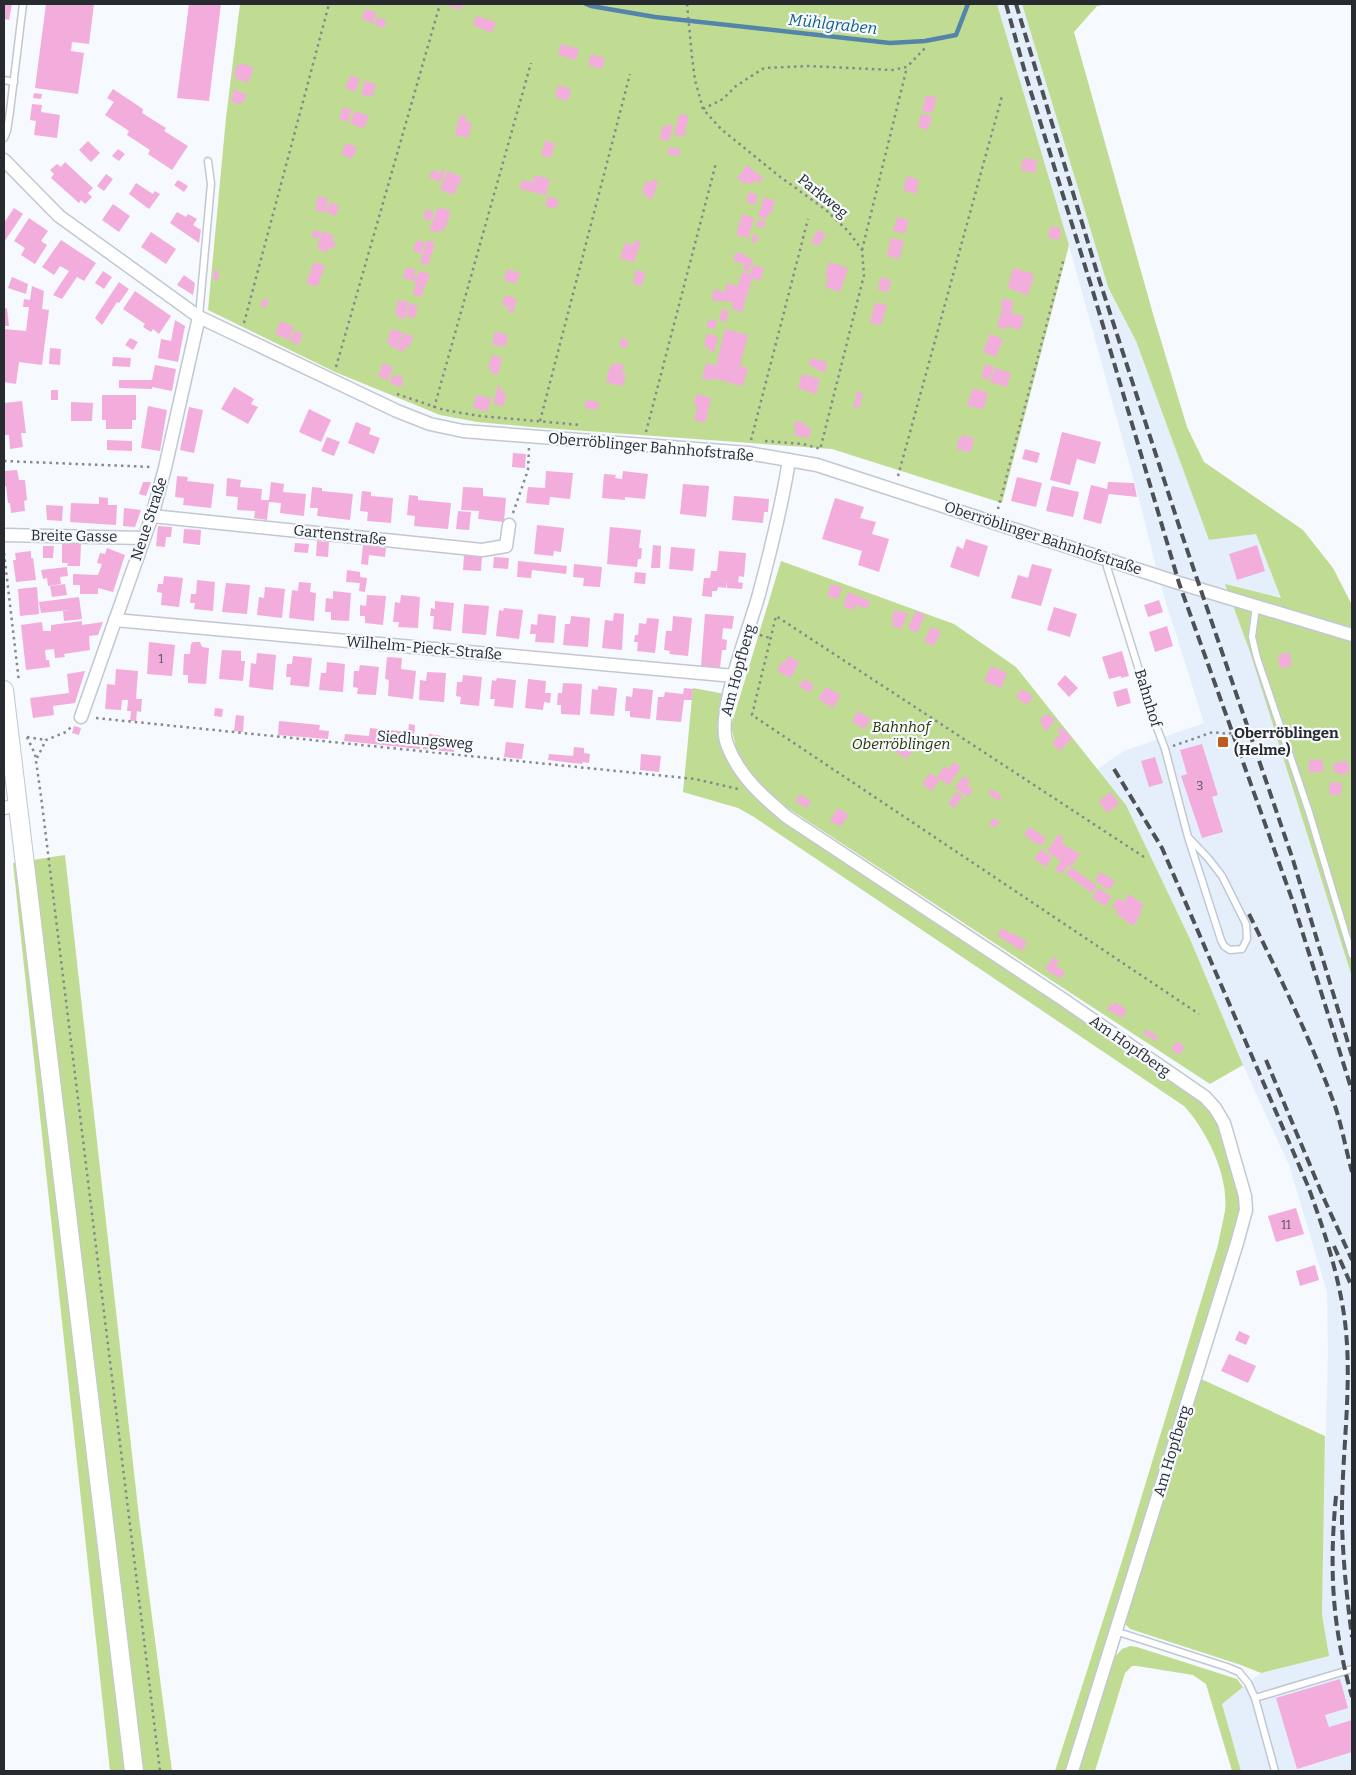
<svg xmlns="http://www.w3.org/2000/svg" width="1356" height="1775" viewBox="0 0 1356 1775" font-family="Bitter,serif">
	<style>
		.built { fill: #e5effc }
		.green { fill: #c0dc93 }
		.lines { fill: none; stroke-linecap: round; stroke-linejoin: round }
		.stream { stroke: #5484aa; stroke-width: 4.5 }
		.building { fill: #f2addd }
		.lane-casing { stroke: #c1c8d2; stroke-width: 9 }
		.street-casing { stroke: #c1c8d2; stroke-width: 15 }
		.secondary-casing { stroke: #c1c8d2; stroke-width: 20 }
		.path { stroke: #86898d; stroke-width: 2.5; stroke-dasharray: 2.5 4; stroke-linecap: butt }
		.lane { stroke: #fff; stroke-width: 6 }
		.street { stroke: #fff; stroke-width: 12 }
		.secondary { stroke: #fff; stroke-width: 18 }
		.rail { stroke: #4d5054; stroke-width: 4; stroke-dasharray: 10 5; stroke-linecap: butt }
		.poi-dot { fill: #bd5b21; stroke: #f6f9fd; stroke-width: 2 }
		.labels { text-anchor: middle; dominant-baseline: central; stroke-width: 4.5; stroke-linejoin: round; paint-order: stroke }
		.number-label { font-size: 12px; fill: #5a4b5a }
		.street-label { font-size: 15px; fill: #272a2e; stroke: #f6f9fd }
		.park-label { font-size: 15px; font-style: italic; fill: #293801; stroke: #f6f9fd }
		.poi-label { font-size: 15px; font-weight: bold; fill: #272a2e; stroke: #f6f9fd; text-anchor: start }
		.water-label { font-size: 16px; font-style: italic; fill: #0e5d8d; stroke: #f6f9fd }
	</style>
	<rect width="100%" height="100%" fill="#f6f9fd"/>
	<polygon class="built" points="997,4 1022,4 1108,287 1136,341 1210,540 1256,534 1282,599 1226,585 1250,652 1352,977 1352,1771 1241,1771 1221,1704 1261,1673 1328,1656 1322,1615 1323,1526 1328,1354 1327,1292 1289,1165 1243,1065 1190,939 1126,805 1097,769 1124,751 1204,723 1161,587 1139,499 1069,245"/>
	<g class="green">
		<polygon points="240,4 997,4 1069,245 1002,503 832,449 531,427 477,422 440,415 335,372 208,310 226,118"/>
		<polygon points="1022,4 1108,4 1097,6 1074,32 1153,314 1187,427 1204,462 1303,530 1333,568 1352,605 1352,977 1250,652 1225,584 1281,598 1256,534 1209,540 1136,341 1108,287"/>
		<polygon points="781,561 954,624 1016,667 1126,805 1190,939 1243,1065 1210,1084 777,801 752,776 737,752 731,726"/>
		<path d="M693,688L725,694L717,725L723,750L777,815L1198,1098L1218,1123L1240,1195V1219L1067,1771H1055L1122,1561L1218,1245C1220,1233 1223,1222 1225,1211C1229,1176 1207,1131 1184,1106L754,817L738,808L683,792Z"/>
		<polygon points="65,855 139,1517 172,1771 110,1771 13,863"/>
		<polygon points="1199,1378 1325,1436 1322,1615 1329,1656 1261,1673 1241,1665 1130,1629 1126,1625 1125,1618"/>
		<polygon points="1130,1646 1137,1647 1237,1679 1243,1687 1222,1704 1241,1771 1232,1771 1206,1684 1193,1675 1137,1666 1132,1666 1125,1673 1095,1771 1078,1771 1112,1660 1122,1649"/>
	</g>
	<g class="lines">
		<polyline class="stream" points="586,4 591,6 655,17 890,43 925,41 956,35 968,4"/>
	</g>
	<g class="building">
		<polygon points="4,4 12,4 9,20 4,19"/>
		<polygon points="46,4 94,4 89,44 72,42 71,51 84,53 78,94 35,88"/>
		<polygon points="189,4 221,4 209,101 177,98"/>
		<polygon points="443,4 459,4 463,5 461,10"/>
		<polygon points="365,9 376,12 373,23 362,19"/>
		<polygon points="476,16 496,22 492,33 473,25"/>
		<polygon points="377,17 386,20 384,28 374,25"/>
		<polygon points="561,44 579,49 576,60 558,55"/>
		<polygon points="591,54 605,58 602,69 588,65"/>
		<polygon points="241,63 254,68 248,83 235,78 236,75 234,74 237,65 239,66"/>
		<polygon points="351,75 360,79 355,92 345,88"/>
		<polygon points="365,81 376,84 372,97 361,94"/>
		<polygon points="558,85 571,89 568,101 555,97"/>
		<polygon points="113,89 143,109 142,113 166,128 164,131 188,146 172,170 148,154 150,150 127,135 129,131 105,115 114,102 107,98"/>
		<polygon points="233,89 247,95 244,102 242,101 240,105 231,101 234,93 232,92"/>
		<polygon points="34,93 42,94 41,99 33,98"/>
		<polygon points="926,95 937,98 932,113 922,111"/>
		<polygon points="32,104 42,105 41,112 60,115 57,138 34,135 36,121 30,120"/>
		<polygon points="343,107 352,110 348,122 339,119"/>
		<polygon points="355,111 369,116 363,129 350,123"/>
		<polygon points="679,114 689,116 684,137 674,135"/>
		<polygon points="921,114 932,116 928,130 918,127"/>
		<polygon points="460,115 466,116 465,121 472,123 468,138 455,135"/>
		<polygon points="668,124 673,125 669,141 659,139 663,125 668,127"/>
		<polygon points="88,141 100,153 91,162 79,150"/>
		<polygon points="545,141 555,143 551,158 541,155"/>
		<polygon points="346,143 357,147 352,159 341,154"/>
		<polygon points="669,147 680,149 679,156 667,154"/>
		<polygon points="118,149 125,154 119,161 112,156"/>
		<polygon points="1023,158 1037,160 1035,173 1021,170"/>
		<polygon points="65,162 93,188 88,193 92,197 85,204 81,200 79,203 51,178 54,174 50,170 57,164 61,167"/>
		<polygon points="747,165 763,178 760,183 756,180 751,185 747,181 745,184 737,178"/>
		<polygon points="442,169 445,171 440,182 429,177 432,170 440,173"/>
		<polygon points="447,171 462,177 454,195 440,189"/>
		<polygon points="106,174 113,179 104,191 97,186"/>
		<polygon points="534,175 550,179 546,195 520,189 522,180 533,182"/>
		<polygon points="907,176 919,180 916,194 903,190"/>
		<polygon points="652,179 658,181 652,200 647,198 648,195 642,194 646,181 651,183"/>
		<polygon points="178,180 188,186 184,192 174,185"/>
		<polygon points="136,183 153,194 155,191 160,194 149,209 129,194"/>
		<polygon points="749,192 758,195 755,205 746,202"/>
		<polygon points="318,196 328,198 325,213 315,210"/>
		<polygon points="548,196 559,200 556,209 545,206"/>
		<polygon points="764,197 775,201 771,214 768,213 767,219 758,217"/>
		<polygon points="330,202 339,206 336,216 326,212"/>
		<polygon points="113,204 130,216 119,232 102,220"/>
		<polygon points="438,207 451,211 444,231 439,229 438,233 429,230"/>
		<polygon points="14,208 23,214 4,242 4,223"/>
		<polygon points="426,209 434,212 430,221 423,218"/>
		<polygon points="177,212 186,217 188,214 197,219 193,225 201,230 199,243 170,223"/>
		<polygon points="742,214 754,218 748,238 736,235"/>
		<polygon points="897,217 909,220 905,234 893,231"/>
		<polygon points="29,218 48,231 41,241 47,245 35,264 21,255 25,248 14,241"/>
		<polygon points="758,220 766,222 764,228 756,226"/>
		<polygon points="1051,226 1061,228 1059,240 1048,238"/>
		<polygon points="314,229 321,233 318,239 311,236"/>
		<polygon points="818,230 826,234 818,246 811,242"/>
		<polygon points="322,231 334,236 332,241 336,243 333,249 329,247 327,253 317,248"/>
		<polygon points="151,232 176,249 166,264 141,247"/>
		<polygon points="753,235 759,236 756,243 751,241"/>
		<polygon points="891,238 904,241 899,259 887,256"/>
		<polygon points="61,240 96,263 84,281 77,277 62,299 53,295 69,271 60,266 54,275 42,267"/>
		<polygon points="417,240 425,243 421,254 413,251"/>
		<polygon points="427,240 435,243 428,265 420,263"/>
		<polygon points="635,240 641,242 634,262 620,258 625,243 634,245"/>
		<polygon points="736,252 746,255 746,257 753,259 749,271 743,270 744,264 733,261"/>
		<polygon points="314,262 325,266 317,287 306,283"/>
		<polygon points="829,262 848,268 840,292 825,287 829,277 825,276"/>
		<polygon points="753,265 764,268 760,281 752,278 742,312 732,309 733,303 722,300 722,302 712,300 714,289 725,292 727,283 738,286 742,272 750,274"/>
		<polygon points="406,267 416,270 414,276 417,277 419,271 430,274 421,297 413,295 416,281 403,278"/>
		<polygon points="1013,268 1034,274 1028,295 1008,288"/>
		<polygon points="507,269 520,273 516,284 504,280"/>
		<polygon points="214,270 219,271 218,280 213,279"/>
		<polygon points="636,270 645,272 642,286 633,284"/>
		<polygon points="103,271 112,277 104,289 95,283"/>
		<polygon points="184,275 195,283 193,295 177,285"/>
		<polygon points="12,277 28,284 26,294 8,288"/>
		<polygon points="881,277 891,280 888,292 878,290"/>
		<polygon points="119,282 129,289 119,303 117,302 102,325 95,318"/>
		<polygon points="32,286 44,291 42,309 49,310 42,365 19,362 16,384 4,382 4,329 26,331 29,307 23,307 24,299 30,300"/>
		<polygon points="135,291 171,316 159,334 153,329 151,332 143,327 145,324 123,309"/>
		<polygon points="505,295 517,299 513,313 508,312 509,307 502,305"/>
		<polygon points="264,298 269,300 265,308 260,306"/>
		<polygon points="1003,298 1014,302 1011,313 1024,316 1020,330 1007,326 1006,329 997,327 1003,306 1000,305"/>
		<polygon points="398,300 409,302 404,319 397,317 398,314 395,313"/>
		<polygon points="410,303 418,306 414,319 406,316"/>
		<polygon points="875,303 887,305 881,325 870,323"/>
		<polygon points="7,308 9,326 4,326 4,309"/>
		<polygon points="722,309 729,311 726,322 719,320"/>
		<polygon points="709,319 717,321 715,329 706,327"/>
		<polygon points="175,320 185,326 178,362 158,358 161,339 171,341"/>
		<polygon points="281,321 294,327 289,340 275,334"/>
		<polygon points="391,329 402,332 397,349 390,347 391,344 387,343"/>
		<polygon points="725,329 748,335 740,366 748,368 743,386 713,378 712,381 702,378 706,363 716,366"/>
		<polygon points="295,331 303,334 298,345 290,341"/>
		<polygon points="495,331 508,335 505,347 492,344"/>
		<polygon points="403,333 413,336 409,348 405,346 403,352 397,350"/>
		<polygon points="707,333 718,337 714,352 708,350 708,347 704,346"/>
		<polygon points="990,334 1003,339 996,357 983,352"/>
		<polygon points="130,338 138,342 133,350 125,345"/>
		<polygon points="621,338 628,340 627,348 619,346"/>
		<polygon points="50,348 61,349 60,365 49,364"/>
		<polygon points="492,355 502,358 498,375 491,373 492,369 488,369"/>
		<polygon points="113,357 131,358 130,367 112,366"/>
		<polygon points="811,358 827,362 825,372 817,370 817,368 809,366"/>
		<polygon points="383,363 393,367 388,380 378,376"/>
		<polygon points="616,363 624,365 622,374 626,375 623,386 606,382 611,364 616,365"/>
		<polygon points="985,364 994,367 989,380 981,377"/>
		<polygon points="155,365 176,369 172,391 152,387 152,389 119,388 119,380 152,380"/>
		<polygon points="995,368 1011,373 1007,387 990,382"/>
		<polygon points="393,374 404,378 401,387 390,383"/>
		<polygon points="802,374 820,379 816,394 798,388"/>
		<polygon points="498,385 501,386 500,391 506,392 504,406 493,404"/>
		<polygon points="234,387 254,399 251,404 258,407 248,424 221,409"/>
		<polygon points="973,388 988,393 983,410 967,405"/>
		<rect x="51" y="390" width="7" height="10"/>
		<polygon points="857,392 863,393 859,408 853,407"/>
		<polygon points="696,394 711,398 705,423 694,420 697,406 694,405"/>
		<polygon points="102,395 136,395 136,420 132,420 132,429 106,429 106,420 102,420"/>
		<polygon points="476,395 491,398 488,411 473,408"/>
		<polygon points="586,400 599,402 597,410 585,408"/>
		<polygon points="22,401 26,433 21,433 23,447 10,449 9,435 4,435 4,403"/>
		<polygon points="71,402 93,403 92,421 71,421"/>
		<polygon points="148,406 167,410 160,451 141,448"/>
		<polygon points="189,407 203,410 194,453 180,450"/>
		<polygon points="309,409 331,420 321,442 299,432"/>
		<polygon points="795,421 804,423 804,426 811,427 809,438 794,435 796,426 794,426"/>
		<polygon points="356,422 371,428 369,434 380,438 374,454 348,443"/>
		<polygon points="1062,432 1101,442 1095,464 1077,459 1070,485 1050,480"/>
		<polygon points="961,435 974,438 971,452 956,449 959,439 961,439"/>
		<polygon points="327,437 340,442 334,456 321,451"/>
		<polygon points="107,440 132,441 132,451 107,450"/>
		<polygon points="1025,449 1040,453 1037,463 1022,459"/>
		<polygon points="513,453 526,454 525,468 512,467"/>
		<polygon points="17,470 19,480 25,480 27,500 24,501 25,511 11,513 10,503 8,503 6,486 4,486 4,471"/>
		<polygon points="546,471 573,473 570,499 550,497 549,505 526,503 528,487 545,488"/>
		<polygon points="623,471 648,474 645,499 625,497 625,500 602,498 604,474 616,475 615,478 622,479"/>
		<polygon points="177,476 188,477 187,481 214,484 211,508 183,505 184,498 175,497"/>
		<polygon points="1017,477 1042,483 1036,507 1011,501"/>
		<polygon points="227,478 241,480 240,487 262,489 261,500 269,500 271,482 284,484 283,492 306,494 304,516 280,513 281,503 269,502 267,520 254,518 255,511 237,510 238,497 226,496"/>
		<polygon points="143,482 151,482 146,496 139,494"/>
		<polygon points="1108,482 1134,483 1137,497 1109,494 1101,524 1083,519 1091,485 1107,489"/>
		<polygon points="683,484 709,486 706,517 680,514"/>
		<polygon points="1052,486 1079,492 1073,517 1046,511"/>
		<polygon points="312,487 322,488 322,491 353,494 350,520 317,516 318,508 310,508"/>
		<polygon points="463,487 483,488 483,496 506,498 504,522 478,519 479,511 461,510"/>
		<polygon points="362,491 371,492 371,496 393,498 391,523 367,521 368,512 360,511"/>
		<polygon points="409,495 418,496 418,500 451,503 448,529 414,526 415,516 407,515"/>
		<polygon points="734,496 769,499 768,512 764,512 763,523 732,520"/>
		<polygon points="99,497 108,498 108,505 117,505 116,525 70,522 71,503 99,504"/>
		<polygon points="835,498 864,507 860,518 876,522 872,534 889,539 879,572 858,565 862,551 822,539"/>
		<polygon points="46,505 63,506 62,521 47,520"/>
		<polygon points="124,508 141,510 135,527 123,526"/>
		<polygon points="458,511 471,512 469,530 456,529"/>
		<polygon points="537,525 564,528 561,552 554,551 553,556 534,554"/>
		<polygon points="158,526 172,527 171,537 166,537 165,547 156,546"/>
		<polygon points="610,527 641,530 639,548 642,548 641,559 638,559 637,567 607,564"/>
		<polygon points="184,529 201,530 200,545 183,543"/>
		<polygon points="966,539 988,546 979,577 950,567 957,546 963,549"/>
		<polygon points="317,541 329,542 328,557 316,556"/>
		<polygon points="295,543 309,544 308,553 294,552"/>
		<polygon points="62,544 81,544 80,566 67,566 68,563 62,563"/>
		<polygon points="363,545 386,548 385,557 369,555 368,565 361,564"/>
		<polygon points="653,545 661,546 660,568 651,568"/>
		<polygon points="1257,545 1265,571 1237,580 1229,554"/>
		<polygon points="43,546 54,546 53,558 43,558"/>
		<polygon points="671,547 695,549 693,571 669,569"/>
		<polygon points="107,548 125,555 113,592 98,588 98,594 80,594 80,585 73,585 73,574 98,575 102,564 97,563 100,553 105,554"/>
		<polygon points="31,551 31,558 33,558 36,580 16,582 13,560 16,560 15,553"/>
		<polygon points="719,551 746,553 744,577 739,576 738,582 743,583 742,589 727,588 727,581 726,588 718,587 717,591 712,591 712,597 702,596 704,578 710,578 711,571 717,571"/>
		<polygon points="464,555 482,556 481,571 463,570"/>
		<polygon points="494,557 509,558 508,569 493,568"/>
		<polygon points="518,561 567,566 566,574 532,570 531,578 517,577"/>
		<polygon points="574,564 602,567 600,587 583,586 584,578 573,577"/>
		<polygon points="1032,564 1052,569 1041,606 1011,598 1018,575 1028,578"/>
		<polygon points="67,567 68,576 60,577 61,584 48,586 47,578 43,579 41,570"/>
		<polygon points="347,570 360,572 360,577 367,578 365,592 359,591 360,583 346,582"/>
		<polygon points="635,572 646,573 645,584 634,583"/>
		<polygon points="164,576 183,578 179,607 161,605 162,593 157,592 158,584 163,584"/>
		<polygon points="197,580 215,582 213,611 194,609 195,603 190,603 191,594 196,594"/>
		<polygon points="299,582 311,583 310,592 316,593 314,621 289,618 292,590 298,591"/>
		<polygon points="226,583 250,585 247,614 222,612"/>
		<polygon points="65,584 67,595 52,597 50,586"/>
		<polygon points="831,584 842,587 838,599 827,596"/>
		<polygon points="37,587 39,614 20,616 18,589"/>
		<polygon points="265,587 285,589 282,618 257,615 259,597 264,598"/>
		<polygon points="333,591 351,593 349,621 331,620 331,612 325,612 326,598 333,599"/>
		<polygon points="848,592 870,601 867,609 856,605 854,610 843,606"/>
		<polygon points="367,595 386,596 383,625 365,623 365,616 360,616 360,605 366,606"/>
		<polygon points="401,595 420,597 418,628 398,627 399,622 393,622 395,602 400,603"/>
		<polygon points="79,597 82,619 64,621 63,611 70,610 41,613 39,602"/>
		<polygon points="1159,600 1163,612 1148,617 1144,605"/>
		<polygon points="435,601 454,603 451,631 433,629 434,616 430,616 431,608 435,609"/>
		<polygon points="464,604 489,606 486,635 462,633"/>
		<polygon points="1054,607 1077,614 1070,637 1047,630"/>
		<polygon points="504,608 523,610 519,639 496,636 499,610 503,611"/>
		<polygon points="895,610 908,614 901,629 891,625 894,619 891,618"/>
		<polygon points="916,611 925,615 917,633 908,628"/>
		<polygon points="614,613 624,614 622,650 602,648 605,620 613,621"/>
		<polygon points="538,614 556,616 554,643 535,642 536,634 530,634 531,624 537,625"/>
		<polygon points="705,614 734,616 732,629 723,628 722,639 727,640 726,650 722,650 720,668 701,666"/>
		<polygon points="571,616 590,618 588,647 563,645 565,624 570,624"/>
		<polygon points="673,616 692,618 688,656 669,654 670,651 664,650 666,631 672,631"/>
		<polygon points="647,618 659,619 655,653 637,651 638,642 634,642 635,635 638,635 639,623 646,624"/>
		<polygon points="82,621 82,625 103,622 98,635 89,636 90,650 64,654 65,657 55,658 54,649 45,650 46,660 49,660 50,667 26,670 21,625 42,622 43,631 51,631 51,625"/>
		<polygon points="1167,626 1173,646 1155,652 1149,632"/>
		<polygon points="931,627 941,632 934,646 924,641"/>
		<polygon points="149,642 175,645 172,676 147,674"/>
		<polygon points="193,642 200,642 202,647 209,648 206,684 188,683 188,675 183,675 184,654 190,654 191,644"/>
		<polygon points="222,650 241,651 241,661 245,661 243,681 219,679"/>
		<polygon points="1122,651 1129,676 1121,678 1121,676 1109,679 1102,657"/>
		<polygon points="1289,652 1292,666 1280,668 1278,655"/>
		<polygon points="257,653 276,655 273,690 249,687 251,663 256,664"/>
		<polygon points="293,656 312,658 309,687 290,685 291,677 286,677 287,664 292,664"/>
		<polygon points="788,656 799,662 791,678 777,671 782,662 785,663"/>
		<polygon points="387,657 402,658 401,669 416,671 413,699 388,696 389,680 385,679"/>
		<polygon points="327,662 345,664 343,692 319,690 321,673 326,673"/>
		<polygon points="360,665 379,667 376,695 357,694 358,688 353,687 354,671 359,671"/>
		<polygon points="991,666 1007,673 1001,688 984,681"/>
		<polygon points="116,669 138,671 136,699 142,699 141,712 137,711 136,721 130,721 131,711 127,711 128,700 122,700 121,710 105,709 107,684 115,685"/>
		<polygon points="85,671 75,703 53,706 54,715 33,718 30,698 69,693 67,674"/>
		<polygon points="427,672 446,673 444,702 419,700 420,680 426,681"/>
		<polygon points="463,675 482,677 479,706 460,704 461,697 456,696 457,682 462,682"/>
		<polygon points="1065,675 1078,688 1069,697 1057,684"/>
		<polygon points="497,678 516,680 513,708 494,706 495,699 490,699 492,680 496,681"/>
		<polygon points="528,679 546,681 545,693 551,693 550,703 544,702 543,710 525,708"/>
		<polygon points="804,679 814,685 810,692 799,687"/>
		<polygon points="563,683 582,684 580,715 561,714 561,705 557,705 558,693 562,693"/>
		<polygon points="598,686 617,688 614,716 590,714 592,689 598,690"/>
		<polygon points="826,687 841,695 833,708 818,699"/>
		<polygon points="633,688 653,690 650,719 630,717 630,711 625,711 626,696 632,697"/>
		<polygon points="684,688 693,689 692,700 684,700 681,722 656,720 658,697 664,697 665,692 683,694"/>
		<polygon points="1127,688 1131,703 1117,707 1113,692"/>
		<polygon points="1022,689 1033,696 1027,705 1016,698"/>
		<polygon points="215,708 223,709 222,717 214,716"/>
		<polygon points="858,711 871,719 864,729 852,721"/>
		<polygon points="1046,713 1055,720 1046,731 1042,727 1044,725 1039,721"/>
		<polygon points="236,715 244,716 243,732 234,731"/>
		<polygon points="279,721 320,725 319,730 329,731 328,739 278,735"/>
		<polygon points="409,724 415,725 414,736 421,736 420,749 344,741 345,734 369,736 370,728 408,732"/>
		<polygon points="74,726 81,728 79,735 72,733"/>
		<polygon points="1060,726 1072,738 1060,751 1052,743 1061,733 1057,730"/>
		<polygon points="429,734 455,738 454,752 423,749 424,738 428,739"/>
		<polygon points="903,738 911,744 908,749 912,752 907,759 894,751"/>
		<polygon points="506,742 524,744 522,759 504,757"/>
		<polygon points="1202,744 1218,795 1212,797 1223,832 1202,838 1181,776 1187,774 1180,750"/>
		<polygon points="574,747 584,748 584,753 590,754 589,763 583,762 582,764 548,760 549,754 573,756"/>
		<polygon points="641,754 661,756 659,772 640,770"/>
		<polygon points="1155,757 1163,783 1149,787 1141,761"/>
		<polygon points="1322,759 1324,771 1310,773 1308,761"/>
		<polygon points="1348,761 1349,773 1338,775 1338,772 1334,772 1333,763"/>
		<polygon points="954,762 961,767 949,785 940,779 932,791 922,784 930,773 937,778 944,766 949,769"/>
		<polygon points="963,776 970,781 967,786 973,789 968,797 955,788"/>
		<polygon points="1330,782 1342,783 1341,795 1329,794"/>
		<polygon points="991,789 1002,796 999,801 988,794"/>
		<polygon points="956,792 963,796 954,808 948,804"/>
		<polygon points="1111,792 1119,804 1107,813 1099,801"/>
		<polygon points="800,794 811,802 807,808 795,801"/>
		<polygon points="838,808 849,815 840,827 830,820"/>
		<polygon points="993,818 1000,822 995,828 989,824"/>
		<polygon points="1029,827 1046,838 1041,846 1024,835"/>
		<polygon points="1059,834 1064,838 1061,843 1080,854 1071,867 1068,865 1062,874 1055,869 1061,861 1047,851"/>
		<polygon points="1041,849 1052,858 1046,867 1034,859"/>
		<polygon points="1071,867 1097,886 1092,893 1066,874"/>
		<polygon points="1100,872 1115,881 1109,890 1095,881"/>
		<polygon points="1099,888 1111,897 1105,906 1092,897"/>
		<polygon points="1129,894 1144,905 1139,912 1141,914 1133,926 1116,913 1118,911 1112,907 1118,898 1124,902"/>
		<polygon points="1002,928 1013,935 1014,933 1027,942 1022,951 997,935"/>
		<polygon points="1053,957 1059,961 1056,966 1065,972 1061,979 1045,969"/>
		<polygon points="1116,1002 1127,1010 1122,1018 1107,1009 1110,1004 1113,1006"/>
		<polygon points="1146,1029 1158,1036 1155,1041 1143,1033"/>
		<polygon points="1177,1041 1185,1047 1179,1055 1171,1049"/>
		<polygon points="1296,1208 1304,1234 1276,1242 1268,1216"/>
		<polygon points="1315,1265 1319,1280 1300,1286 1296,1271"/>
		<polygon points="1239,1331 1250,1336 1246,1345 1235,1340"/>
		<polygon points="1229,1354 1256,1366 1248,1383 1221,1371"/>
		<polygon points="1340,1679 1348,1708 1325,1715 1329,1727 1352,1720 1352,1752 1297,1769 1276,1698"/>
	</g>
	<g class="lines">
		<g class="lane-casing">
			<g id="lane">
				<polyline points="4,80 14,82"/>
				<polyline points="4,138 7,131 10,111 23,4"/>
				<polyline points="199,316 211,184 208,161"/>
				<polyline points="1110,559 1107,567 1157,728 1165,749 1188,837 1208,858 1222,876 1246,924 1247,939 1242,949 1230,950 1224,946 1221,940 1188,837"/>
				<polyline points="1256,606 1252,637 1257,658 1309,812 1352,955"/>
				<polyline points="1115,1631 1227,1667 1239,1672 1248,1683 1255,1698 1275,1771"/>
				<polyline points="1255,1698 1352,1669"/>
			</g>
		</g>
		<g class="street-casing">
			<g id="street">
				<polyline points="4,160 59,216 199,317 397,411 430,424 463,431 748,453 817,465 1179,583 1352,635"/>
				<path d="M789,460C782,506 771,549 759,594C750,628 715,713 727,744C738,775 763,797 787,817L1061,998L1205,1097L1215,1108L1224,1123L1245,1196L1246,1210L1237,1243L1072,1771"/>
				<polyline points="152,516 482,550 506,546 509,525"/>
				<polyline points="4,535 144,538"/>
				<polyline points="115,620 734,676"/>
				<polyline points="81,717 152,516 165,468 199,317"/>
				<polyline points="4,808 19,805"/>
			</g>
		</g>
		<g class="secondary-casing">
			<polyline id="secondary" points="4,690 134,1771"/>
		</g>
		<g class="path">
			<polyline points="687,4 692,57 695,80 703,109 721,129 779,176 826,210 848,231 862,250 864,275 820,450"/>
			<polyline points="703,109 723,99 736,86 764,68 809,66 892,70 907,67 925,48"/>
			<polyline points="862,250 907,67"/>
			<polyline points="244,323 329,4"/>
			<polyline points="336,367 440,4"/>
			<polyline points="397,394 444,410 480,416 581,425"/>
			<polyline points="434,408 531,63"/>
			<polyline points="540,421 630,74"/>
			<polyline points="646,432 716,163"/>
			<polyline points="751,440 808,219"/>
			<polyline points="765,441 803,444 821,449"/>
			<polyline points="4,461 152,467"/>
			<polyline points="898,476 1002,96"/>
			<polyline points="998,509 1064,258"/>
			<polyline points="513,513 528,470 529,448"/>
			<polyline points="4,553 19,682"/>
			<polyline points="760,635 770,638"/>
			<polyline points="96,718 695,779 738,789"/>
			<polyline points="27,737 35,754 41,796 160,1771"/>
			<polyline points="27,737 46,740"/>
			<polyline points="1173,746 1213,732 1228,734 1238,731"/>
			<polyline points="37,758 46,740 66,732 72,726"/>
			<polyline points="1144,857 776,616 752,715 1199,1014"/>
		</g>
		<use href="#lane" class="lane"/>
		<use href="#street" class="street"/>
		<use href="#secondary" class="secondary"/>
		<g class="rail">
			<polyline points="1006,4 1026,76 1094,295 1179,583 1293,902 1352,1091"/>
			<polyline points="1016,4 1099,279 1180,529 1293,860 1352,1056"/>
			<path d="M1114,769L1162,848L1308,1186C1324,1230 1339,1275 1345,1322C1353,1388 1341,1456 1342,1523C1343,1561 1347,1599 1352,1637"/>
			<path d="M1249,914C1280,977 1311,1040 1335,1106C1342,1127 1346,1150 1352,1172"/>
			<polyline points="1266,1060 1325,1201 1352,1260"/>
			<polyline points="1334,1246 1352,1287"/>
			<path d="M1336,1496C1329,1569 1332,1626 1352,1697"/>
		</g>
	</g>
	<rect class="poi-dot" x="1217" y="736" width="12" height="12" rx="2.5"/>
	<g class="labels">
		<g class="number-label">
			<text x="161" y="659">1</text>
			<text x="1200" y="786">3</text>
			<text x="1286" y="1225">11</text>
		</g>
		<g class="street-label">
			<text transform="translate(823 196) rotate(39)">Parkweg</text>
			<text transform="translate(651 447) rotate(5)">Oberröblinger Bahnhofstraße</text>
			<text transform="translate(149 519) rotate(-72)">Neue Straße</text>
			<text transform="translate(340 535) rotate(6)">Gartenstraße</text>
			<text transform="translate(74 536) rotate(1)">Breite Gasse</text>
			<text transform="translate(1043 538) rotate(18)">Oberröblinger Bahnhofstraße</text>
			<text transform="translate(424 648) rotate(5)">Wilhelm-Pieck-Straße</text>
			<text transform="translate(738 670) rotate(-75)">Am Hopfberg</text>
			<text transform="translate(1148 698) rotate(73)">Bahnhof</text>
			<text transform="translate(425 740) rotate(5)">Siedlungsweg</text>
			<text transform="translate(1130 1046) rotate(35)">Am Hopfberg</text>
			<text transform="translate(1172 1451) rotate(-73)">Am Hopfberg</text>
		</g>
		<g class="park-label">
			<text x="901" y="727">Bahnhof<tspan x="901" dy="17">Oberröblingen</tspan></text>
		</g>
		<g class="poi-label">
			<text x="1234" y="733">Oberröblingen<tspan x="1234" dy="17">(Helme)</tspan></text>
		</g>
		<g class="water-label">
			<text transform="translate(833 24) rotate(6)">Mühlgraben</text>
		</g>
	</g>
	<rect width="1356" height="1775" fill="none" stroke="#272a2e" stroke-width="10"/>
</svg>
